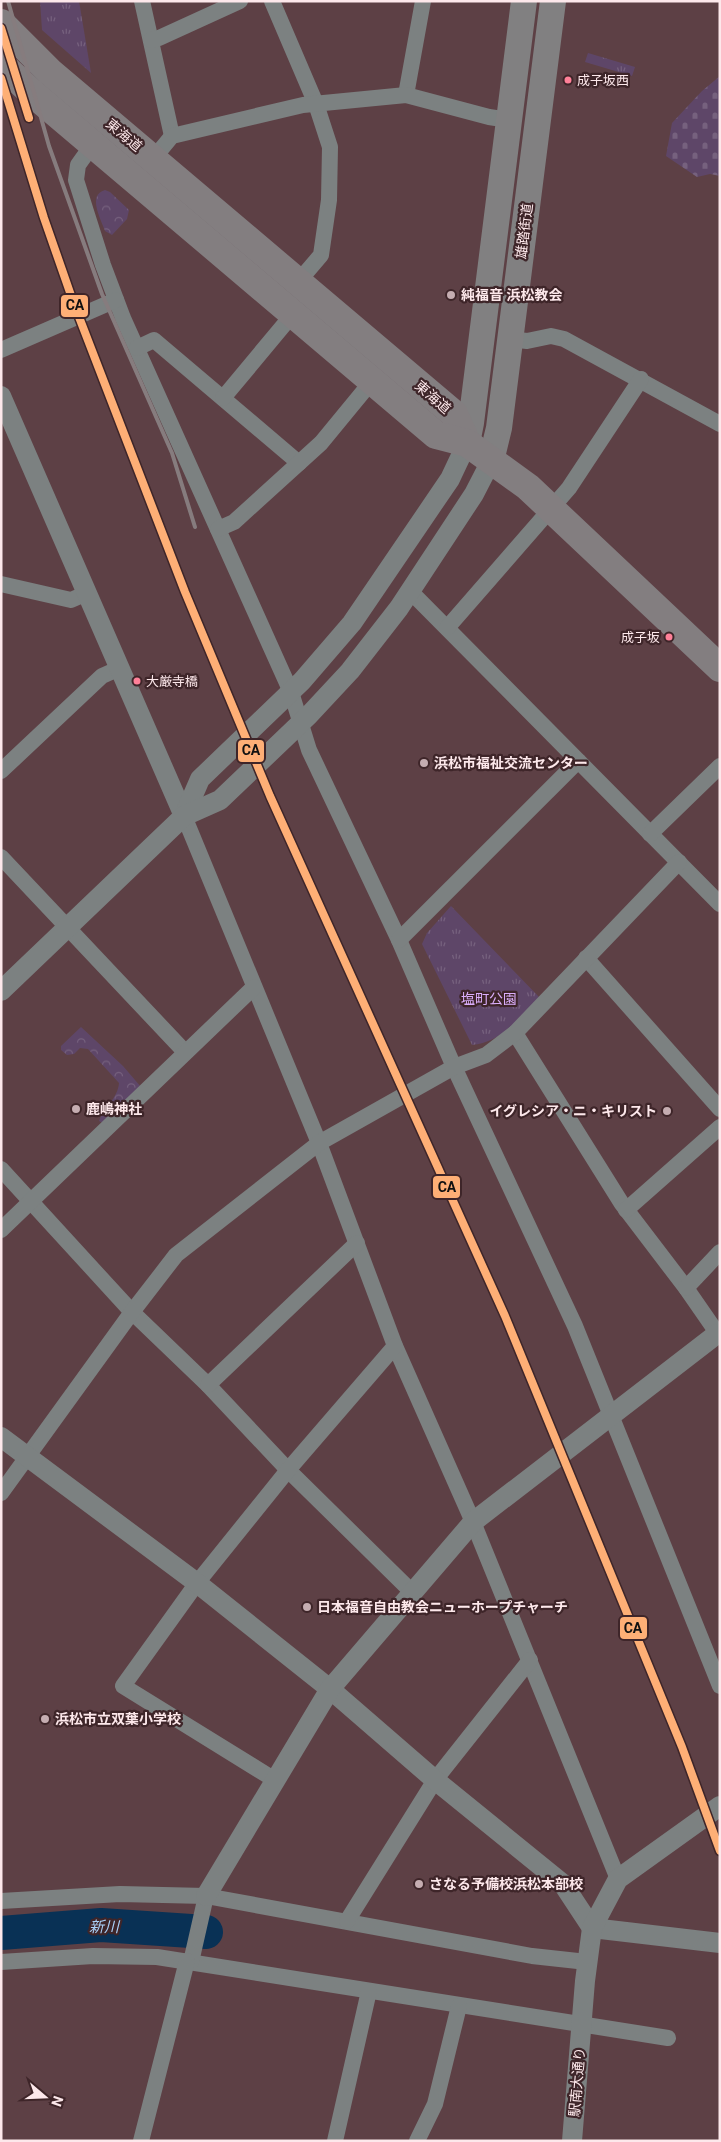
<svg xmlns="http://www.w3.org/2000/svg" width="721" height="2142" viewBox="0 0 721 2142" font-family="Roboto,'Noto Sans JP',sans-serif">
	<style>
		.forest { fill: url(#forest-crowns) }
		.cemetery { fill: url(#cemetery-stones) }
		.park { fill: url(#park-tufts) }
		.lines { fill: none; stroke-linecap: round; stroke-linejoin: round }
		.river { stroke: #093155; stroke-width: 34 }
		.minor { stroke: #7c8181; stroke-width: 16 }
		.tertiary { stroke: #7c8181; stroke-width: 20 }
		.primary { stroke: #818081; stroke-width: 26 }
		.trunk { stroke: #837e80; stroke-width: 28 }
		.rail { stroke: #867c7e; stroke-width: 4 }
		.rail-1-casing { stroke: #3e2529; stroke-width: 11 }
		.rail-1 { stroke: #feaf76; stroke-width: 8 }
		.bus-dot { fill: #ff8098; stroke: #3e2529; stroke-width: 2 }
		.poi-dot { fill: #c5adb1; stroke: #3e2529; stroke-width: 2 }
		.labels { text-anchor: middle; dominant-baseline: central; stroke-width: 4.5; stroke-linejoin: round; paint-order: stroke }
		.bus-label { font-size: 13px; fill: #fde8eb; stroke: #3e2529; text-anchor: start }
		.street-label { font-size: 14px; fill: #fde8eb; stroke: #3e2529 }
		.poi-label { font-size: 14px; font-weight: bold; fill: #fde8eb; stroke: #3e2529; text-anchor: start }
		.park-label { font-size: 14px; fill: #daaefb; stroke: #3e2529 }
		.water-label { font-size: 15px; font-style: italic; fill: #aad0f8; stroke: #3e2529 }
		.line-badge { stroke: #3e2529; stroke-width: 2 }
		.pale-badge-label { font-size: 14px; text-anchor: middle; font-weight: bold; fill: #111 }
	</style>
	<defs>
		<pattern id="forest-crowns" width="20" height="18" patternUnits="userSpaceOnUse" patternTransform="scale(1.25)"><rect width="20" height="18" fill="#5e4668"/><path d="M2 6a3 3 0 1 1 6 0M12 15a3 3 0 1 1 6 0" fill="none" stroke="#76617e"/></pattern>
		<pattern id="cemetery-stones" width="16" height="16" patternUnits="userSpaceOnUse" patternTransform="scale(1.25)"><rect width="16" height="16" fill="#5e4668"/><path d="M2 7V4a2 2 0 0 1 4 0v3zM10 15v-3a2 2 0 0 1 4 0v3z" fill="#76617e"/></pattern>
		<pattern id="park-tufts" width="24" height="20" patternUnits="userSpaceOnUse" patternTransform="scale(1.25)"><rect width="24" height="20" fill="#5e4668"/><path d="M3 7l-1-3M5 7V3M7 7l1-3M15 17l-1-3M17 17v-4M19 17l1-3" fill="none" stroke="#76617e"/></pattern>
	</defs>
	<rect width="100%" height="100%" fill="#5d4045"/>
	<g class="forest">
		<path d="M105,190L110,192L129,210L127,219L112,235L105,231C101,219 87,195 105,190Z"/>
		<path d="M81,1027L123,1066L141,1087L105,1124L99,1121C104,1107 118,1098 119,1083L88,1049L80,1048L74,1054L67,1055L61,1050V1046Z"/>
	</g>
	<polygon class="cemetery" points="720,76 720,176 710,174 697,177 666,156 672,123 702,91"/>
	<g class="park">
		<polygon points="40,1 79,1 91,73 42,30"/>
		<polygon points="588,53 635,67 632,76 585,62"/>
		<path d="M451,906L540,998C520,1019 501,1042 472,1045L422,944L427,933Z"/>
	</g>
	<g class="lines">
		<polyline class="river" points="1,1933 101,1925 206,1932"/>
		<g class="minor">
			<polyline points="142,1 172,136"/>
			<polyline points="272,1 316,104 330,147 329,200 321,255 298,282"/>
			<polyline points="151,40 159,38 240,1"/>
			<polyline points="406,95 423,1"/>
			<polyline points="93,144 78,165 76,180 103,265 123,318 291,692 309,750 399,940 454,1067 575,1326 720,1686"/>
			<polyline points="153,159 172,136 303,105 406,95 489,117 509,120"/>
			<polyline points="510,339 527,341 551,336 564,339 720,424"/>
			<polyline points="137,348 154,340 299,463"/>
			<polyline points="1,350 116,300"/>
			<polyline points="223,398 293,314"/>
			<polyline points="218,529 234,522 321,443 372,381"/>
			<polyline points="1,584 71,600 87,593"/>
			<polyline points="410,591 720,904"/>
			<polyline points="447,628 569,488 641,379"/>
			<polyline points="1,771 102,676 120,668"/>
			<polyline points="184,816 319,1143 395,1346 473,1522 618,1879"/>
			<polyline points="650,834 720,766"/>
			<polyline points="1,857 185,1052"/>
			<polyline points="399,940 578,761"/>
			<polyline points="586,958 720,1109"/>
			<polyline points="515,1033 622,1204 686,1288 720,1337"/>
			<polyline points="1,1169 132,1312 208,1385 288,1470 413,1593"/>
			<polyline points="626,1210 720,1127"/>
			<polyline points="1,1230 254,987"/>
			<polyline points="686,1288 720,1252"/>
			<polyline points="208,1385 357,1243"/>
			<polyline points="1,1493 132,1312 176,1255 319,1143 454,1067 486,1055 515,1033 679,862"/>
			<polyline points="275,1780 123,1686 197,1583 288,1470 395,1346"/>
			<polyline points="1,1901 120,1894 206,1896 532,1956 587,1962"/>
			<polyline points="347,1921 435,1780 530,1660"/>
			<polyline points="1,1962 93,1956 157,1957 668,2038"/>
			<polyline points="191,1962 206,1896"/>
			<polyline points="141,2141 187,1961"/>
			<polyline points="335,2141 369,1991"/>
			<polyline points="417,2141 435,2104 459,2006"/>
		</g>
		<g class="tertiary">
			<polyline points="1,396 184,816"/>
			<polyline points="184,816 200,779 302,681 352,623 450,479 467,443"/>
			<polyline points="1,991 184,816 220,800 309,715 350,671 399,608 474,494 491,461"/>
			<polyline points="1,1437 197,1583 330,1689 435,1780 563,1884 592,1928 720,1943"/>
			<polyline points="206,1896 330,1689 473,1522 717,1334"/>
			<polyline points="572,2141 585,1981 592,1928 618,1879 720,1806"/>
		</g>
		<g class="primary">
			<polyline points="467,443 471,423 524,1"/>
			<polyline points="491,461 499,428 553,1"/>
		</g>
		<g class="trunk">
			<polyline points="1,23 50,72 454,414 467,443"/>
			<polyline points="1,64 31,92 436,435 467,443 528,487 720,668"/>
		</g>
		<polyline class="rail" points="8,1 49,146 102,294 172,453 195,527"/>
		<g class="rail-1-casing">
			<g id="rail-1">
				<polyline points="1,28 29,118"/>
				<polyline points="1,78 44,218 74,304 185,592 270,796 505,1316 682,1747 720,1851"/>
			</g>
		</g>
		<use href="#rail-1" class="rail-1"/>
	</g>
	<g class="bus-dot">
		<circle cx="568" cy="80" r="4.5"/>
		<circle cx="669" cy="637" r="4.5"/>
		<circle cx="137" cy="681" r="4.5"/>
	</g>
	<g class="poi-dot">
		<circle cx="451" cy="295" r="5"/>
		<circle cx="424" cy="763" r="5"/>
		<circle cx="76" cy="1109" r="5"/>
		<circle cx="667" cy="1111" r="5"/>
		<circle cx="307" cy="1607" r="5"/>
		<circle cx="45" cy="1719" r="5"/>
		<circle cx="419" cy="1884" r="5"/>
	</g>
	<g class="labels">
		<g class="bus-label">
			<text x="577" y="80">成子坂西</text>
			<text x="660" y="637" text-anchor="end">成子坂</text>
			<text x="146" y="681">大厳寺橋</text>
		</g>
		<g class="street-label">
			<text transform="translate(124 135) rotate(40)">東海道</text>
			<text transform="translate(524 231) rotate(-83)">雄踏街道</text>
			<text transform="translate(433 397) rotate(41)">東海道</text>
			<text transform="translate(577 2082) rotate(-85)">駅南大通り</text>
		</g>
		<g class="poi-label">
			<text x="461" y="295">純福音 浜松教会</text>
			<text x="434" y="763">浜松市福祉交流センター</text>
			<text x="86" y="1109">鹿嶋神社</text>
			<text x="657" y="1111" text-anchor="end">イグレシア・ニ・キリスト</text>
			<text x="317" y="1607">日本福音自由教会ニューホープチャーチ</text>
			<text x="55" y="1719">浜松市立双葉小学校</text>
			<text x="429" y="1884">さなる予備校浜松本部校</text>
		</g>
		<g class="park-label">
			<text x="489" y="999">塩町公園</text>
		</g>
		<g class="water-label">
			<text x="104" y="1927">新川</text>
		</g>
	</g>
	<g class="line-badge">
		<rect x="60" y="294" width="29" height="24" rx="5" fill="#feaf76"/>
		<rect x="237" y="739" width="28" height="24" rx="5" fill="#feaf76"/>
		<rect x="432" y="1175" width="29" height="24" rx="5" fill="#feaf76"/>
		<rect x="619" y="1616" width="29" height="24" rx="5" fill="#feaf76"/>
	</g>
	<g class="pale-badge-label">
		<text x="75" y="310">CA</text>
		<text x="251" y="755">CA</text>
		<text x="447" y="1192">CA</text>
		<text x="633" y="1633">CA</text>
	</g>
	<rect width="721" height="2142" fill="none" stroke="#fde8eb" stroke-width="5"/>
	<g transform="translate(45 2097) rotate(109)" stroke="#3e2529" stroke-width="4" paint-order="stroke">
	<path d="M0-4L9 19L0 12L-9 19Z" fill="#fde8eb"/>
	<text y="-8" font-size="14" font-weight="bold" text-anchor="middle" fill="#fde8eb">N</text>
	</g>
</svg>
